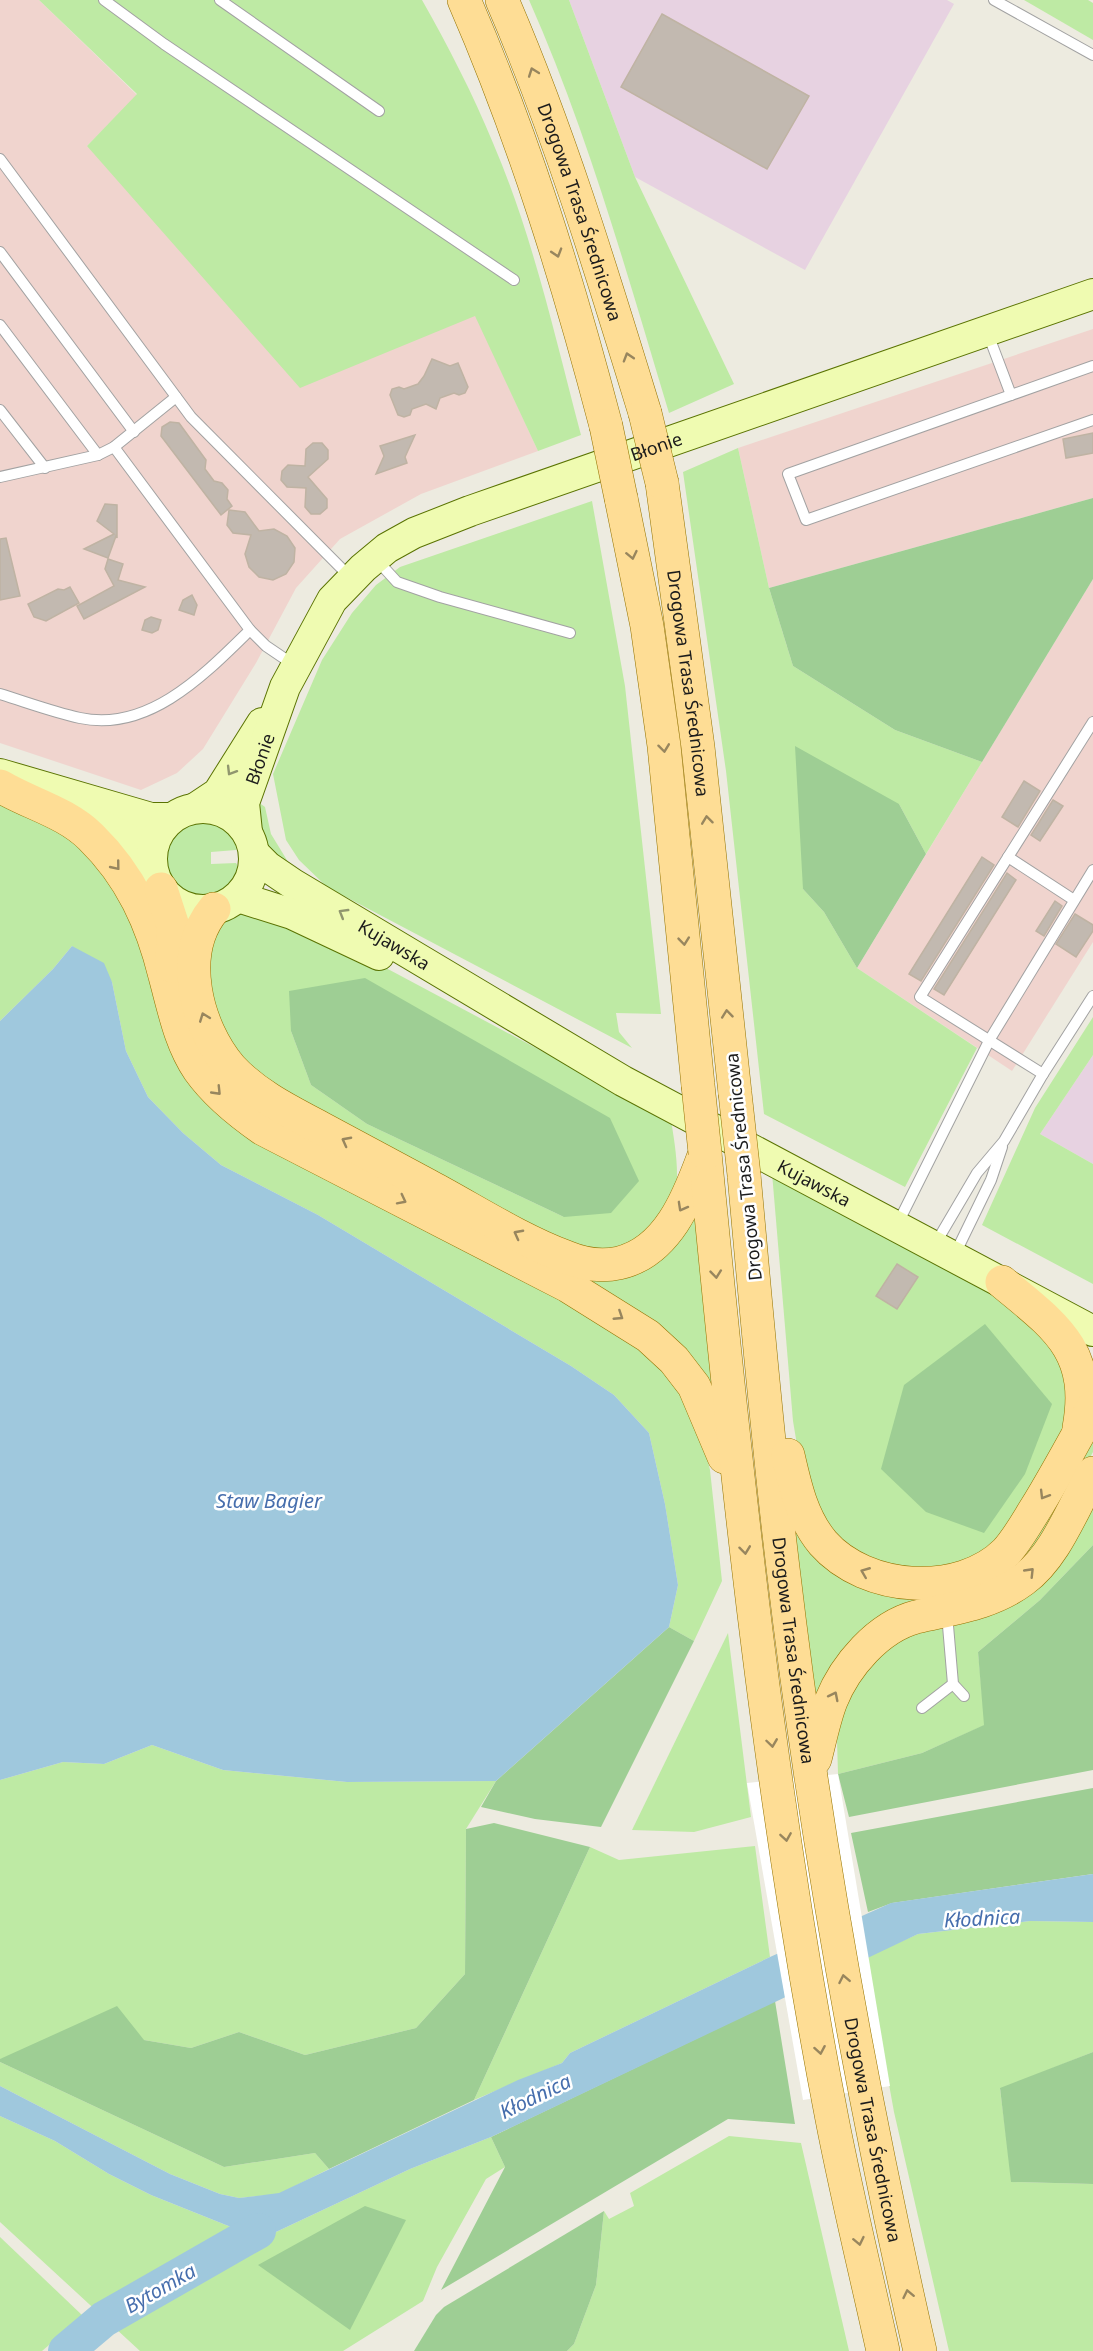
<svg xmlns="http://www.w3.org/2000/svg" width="1093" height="2351" viewBox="0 0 1093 2351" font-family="'Noto Sans',sans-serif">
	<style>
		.commercial { fill: #f0d4ce }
		.industrial { fill: #e7d2e1 }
		.grass { fill: #beeaa4; fill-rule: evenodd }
		.forest { fill: #9ece94 }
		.water { fill: #9fc8dd }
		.pier { fill: #fff }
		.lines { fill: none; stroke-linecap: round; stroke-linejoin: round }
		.river { stroke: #9fc8dd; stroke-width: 36 }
		.building { fill: #c2b9b0; stroke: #bfb3a3; stroke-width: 1.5 }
		.lane-casing { stroke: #a2a2a2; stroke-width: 12 }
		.secondary-casing { stroke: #5a7302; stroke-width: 32 }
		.primary-casing { stroke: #937300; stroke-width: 34 }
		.lane { stroke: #fff; stroke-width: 10 }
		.secondary { stroke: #effbb1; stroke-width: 30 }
		.primary { stroke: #fedd95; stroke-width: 33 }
		.primary-bridge-casing { stroke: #937300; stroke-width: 34; stroke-linecap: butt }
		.primary-bridge { stroke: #fedd95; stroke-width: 33 }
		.oneway { stroke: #98865e }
		.oneway2 { stroke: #90966e }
		.labels { text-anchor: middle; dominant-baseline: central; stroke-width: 5; stroke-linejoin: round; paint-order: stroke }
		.street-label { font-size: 18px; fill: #1b1b1b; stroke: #fff }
		.water-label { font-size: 20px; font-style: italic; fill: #466ead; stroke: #fff }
	</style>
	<rect width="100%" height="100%" fill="#edebe0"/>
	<g class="commercial">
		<polygon points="0,0 39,0 137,95 87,146 476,316 538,451 421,494 340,539 296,588 256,663 203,749 177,773 141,790 0,743"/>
		<polygon points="1093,329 1093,498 769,588 738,448"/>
		<polygon points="1093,579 1093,942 1012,1071 857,968"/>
	</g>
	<g class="industrial">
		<polygon points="569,0 947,0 954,4 805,270 635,177"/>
		<polygon points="1093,1055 1093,1164 1040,1134"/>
	</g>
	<g class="grass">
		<path d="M39,0H422C448,46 473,94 493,143C533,236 555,337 581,435L538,451L475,316L300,388L87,146L137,94Z"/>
		<path d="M529,0H569L635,177L734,384L669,413C627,274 588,133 529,0Z"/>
		<polygon points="1024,0 1088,0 1093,3 1093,40"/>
		<polygon points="738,448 769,588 793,666 895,730 982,762 926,854 899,804 803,889 824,912 857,968 977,1048 905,1187 764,1114 726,771 683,472"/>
		<polygon points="592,501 625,686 661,1014 616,1013 619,1032 632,1048 327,887 299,860 286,840 273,774 322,660 352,613 376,585 400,567"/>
		<polygon points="0,796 90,847 136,915 162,1025 479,1252 658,1357 697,1416 710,1470 722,1581 694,1641 669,1627 678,1585 665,1504 649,1433 614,1395 571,1366 318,1215 221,1165 183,1133 148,1097 126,1051 112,982 72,946 53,969 0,1021"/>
		<polygon points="254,799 265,807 271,834 293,870 272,858 254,814"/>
		<path d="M197,820C217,820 228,827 239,843L236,850L211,852V864L236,863L240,870C201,944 118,844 197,820Z"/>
		<path d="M253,911L356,952L671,1120C675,1146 685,1196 665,1218C655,1229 641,1238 629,1249L564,1248L315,1115L234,1056L207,993L210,944L218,926L233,914ZM291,1031L564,1217L367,1124L311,1085Z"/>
		<path d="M185,917L193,920C181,986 192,1050 248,1095C259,1103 271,1110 283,1117L564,1268C574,1270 586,1276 596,1276C637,1278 673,1254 690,1217L696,1218L713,1393L710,1394L681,1350L653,1324L249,1103C184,1045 176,1002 185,917Z"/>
		<polygon points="1093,1017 1093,1055 1040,1134 1093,1164 1093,1284 982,1225 1035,1108"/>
		<polygon points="772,1173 967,1276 1037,1322 1066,1349 1077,1412 1019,1522 973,1562 905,1574 843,1548 803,1481 793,1421"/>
		<polygon points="1093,1426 1093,1452 1060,1514 1020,1566 908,1610 815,1708 792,1522 831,1564 971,1583"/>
		<polygon points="1093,1497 1093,1545 1040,1600 978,1652 985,1725 922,1753 838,1774 837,1740 843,1705 884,1645 965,1617"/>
		<polygon points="728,1633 751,1817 694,1832 632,1830"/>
		<polygon points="152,1745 223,1770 347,1782 496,1781 466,1829 465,1974 416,2028 305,2055 239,2032 191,2048 144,2040 0,2059 0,1780 63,1762 104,1764"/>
		<polygon points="755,1846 770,1957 570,2053 562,2063 474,2100 590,1847 619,1860"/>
		<polygon points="1030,1921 1093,1922 1093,2052 1000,2089 1012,2182 1093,2184 1093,2351 949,2351 894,2112 866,1957 918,1934"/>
		<polygon points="0,2062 224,2167 315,2153 329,2169 279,2194 239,2198 220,2194 170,2174 0,2086"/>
		<polygon points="0,2116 55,2141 109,2174 151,2195 261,2239 410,2169 491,2137 505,2167 486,2179 437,2267 423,2301 343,2351 140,2351 0,2222"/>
		<polygon points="729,2136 801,2143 849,2351 567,2351 574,2344 596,2285 604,2211 609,2219 634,2206 630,2193"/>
		<polygon points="0,2237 83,2316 42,2351 0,2351"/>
	</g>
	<g class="forest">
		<polygon points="1093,498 1093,579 982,762 895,730 793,666 769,588"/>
		<polygon points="795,746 899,804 926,854 857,968 824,912 803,889"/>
		<polygon points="365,978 610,1118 639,1181 611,1213 564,1217 367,1124 311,1085 291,1031 289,991"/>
		<polygon points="985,1324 1052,1404 1025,1474 984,1533 926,1512 881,1469 904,1385"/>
		<polygon points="1093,1545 1093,1770 849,1817 838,1774 922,1753 984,1725 978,1652 1040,1600"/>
		<polygon points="669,1627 694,1641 601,1827 535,1819 481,1807 496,1781"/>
		<polygon points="1093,1788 1093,1874 892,1903 868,1912 851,1833"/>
		<polygon points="494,1823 590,1847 474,2100 329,2169 315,2153 224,2167 0,2062 0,2059 117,2006 144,2040 191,2048 239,2032 305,2055 416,2028 465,1974 466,1829"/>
		<polygon points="775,2001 795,2124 728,2119 441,2290 505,2167 491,2137"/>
		<polygon points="1093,2052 1093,2184 1011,2182 1000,2088"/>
		<polygon points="365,2206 406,2220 350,2330 258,2265"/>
		<polygon points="604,2211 596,2285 574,2344 567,2351 414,2351 436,2315 444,2307"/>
	</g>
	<g class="water">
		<polygon points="72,946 104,963 112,982 126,1051 148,1097 183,1133 221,1165 318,1215 571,1366 614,1395 649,1433 665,1504 678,1585 669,1627 496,1781 347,1782 223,1770 152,1745 104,1764 63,1762 0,1780 0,1021 53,969"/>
		<polygon points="1093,1874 1093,1922 1030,1921 918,1934 491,2137 410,2169 261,2239 151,2195 109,2174 55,2141 0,2116 0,2086 170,2174 220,2194 239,2198 279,2193 518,2080 562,2063 570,2053 770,1957 891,1903"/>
	</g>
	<polygon class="pier" points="838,1774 890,2086 803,2100 747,1783"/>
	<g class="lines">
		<polyline class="river" points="66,2351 104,2319 258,2231"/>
	</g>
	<g class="building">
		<polygon points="662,14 809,96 767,169 621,87"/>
		<polygon points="432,359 450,366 458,363 468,387 465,393 459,395 454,393 440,398 436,409 426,404 412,409 410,415 404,417 398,415 390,395 392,389 399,387 404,389 418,384 424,376"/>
		<polygon points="170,422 179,423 206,460 205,469 214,481 222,483 228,490 227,499 232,506 221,515 161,436 162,427"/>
		<polygon points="1093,433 1093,453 1066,458 1063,439"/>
		<polygon points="415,435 405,457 407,463 376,474 384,456 380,446"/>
		<polygon points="313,443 322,443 328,450 328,459 308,477 327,499 327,508 320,514 311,514 305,507 306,488 287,487 281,480 282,471 288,465 305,466 306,449"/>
		<polygon points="105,504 117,505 117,538 116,536 108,558 84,549 114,534 97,521"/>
		<polygon points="229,510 245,512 259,531 274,529 287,536 295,548 294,562 286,574 273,580 259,577 249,567 245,554 251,535 233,533 227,525"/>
		<polygon points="6,538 20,596 0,600 0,539"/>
		<polygon points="108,559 123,564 118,580 145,587 84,619 77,606 114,586 105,569"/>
		<polygon points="70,587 79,603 46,621 34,617 28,604 58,589 64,590"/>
		<polygon points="192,595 197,605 194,615 179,610 183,600"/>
		<polygon points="151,617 161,620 158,630 152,633 142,630 145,620"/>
		<polygon points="1024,781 1040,791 1018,827 1002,817"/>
		<polygon points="1053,800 1063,806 1040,841 1031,835"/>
		<polygon points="982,857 994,865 921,981 909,974"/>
		<polygon points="1007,873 1016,880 944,995 934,989"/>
		<polygon points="1055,901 1062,906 1044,936 1036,931"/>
		<polygon points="1075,914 1093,925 1093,931 1076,957 1056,944"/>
		<polygon points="897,1264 918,1277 897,1309 876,1296"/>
	</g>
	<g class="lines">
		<g class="lane-casing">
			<g id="lane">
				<polyline points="104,0 164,44 514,280"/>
				<polyline points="220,0 379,111"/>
				<polyline points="994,0 1093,55"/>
				<polyline points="0,159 191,417 351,578"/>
				<polyline points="0,252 134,432"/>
				<polyline points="0,325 98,455"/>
				<polyline points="988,334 1011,395"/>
				<polyline points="1093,366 788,474 806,520 1093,420"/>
				<polyline points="0,410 45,468"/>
				<polyline points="114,447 250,630 266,646 294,665"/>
				<polyline points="0,477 98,455 114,447 176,397"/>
				<polyline points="375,558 397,582 440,597 570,633"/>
				<path d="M0,694C26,702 53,712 80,718C149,733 206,673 250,630"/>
				<polyline points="1008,857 1074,900"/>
				<polyline points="1043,1074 1093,996"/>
				<polyline points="897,1225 990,1039 1093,870"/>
				<polyline points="934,1246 977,1173 1004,1141 1043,1074 920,997 1093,722"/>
				<polyline points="954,1256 991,1180 1002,1147"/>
				<polyline points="947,1614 953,1684 964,1696"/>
				<polyline points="922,1708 953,1684"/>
			</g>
		</g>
		<g class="secondary-casing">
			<g id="secondary">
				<polyline points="0,774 151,818 171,818"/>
				<polyline points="67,807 136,843 152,864"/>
				<polyline points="197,807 218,793 262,723"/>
				<circle cx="203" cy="859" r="51"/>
				<path id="s1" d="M247,832L244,803L285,687L332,600L363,568L387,548L414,533L470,511L1093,294"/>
				<path id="s2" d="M254,853L268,867L293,884L623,1081L1093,1331"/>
				<polyline points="238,897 292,914 379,955"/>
			</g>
		</g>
		<g class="primary-casing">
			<g id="primary">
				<path d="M464,0C524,138 568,281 606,426"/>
				<path id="s3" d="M502,0C560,134 602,273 645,413"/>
				<path id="s4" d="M662,483L698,747L735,1093"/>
				<polyline points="621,498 647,626 664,746 698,1085"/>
				<path d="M0,786C30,804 66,812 91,837C131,876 152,923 165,976C174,1009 180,1042 199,1070C216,1094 240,1113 263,1129L568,1286L648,1336L674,1360L694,1386L724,1457"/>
				<polyline points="161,889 173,926 172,966"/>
				<path d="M214,909C177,953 196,1027 231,1068C256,1095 289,1111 321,1128C357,1147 393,1167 429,1186C474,1210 518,1239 566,1257C583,1264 601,1267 619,1263C667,1252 688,1199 703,1158"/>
				<path d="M705,1153C736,1476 770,1800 832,2119C847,2197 866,2274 883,2351"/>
				<path id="s5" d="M744,1175C756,1306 767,1437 783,1568C814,1831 861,2093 920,2351"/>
				<path d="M1002,1282C1055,1326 1093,1350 1079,1428"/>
				<path d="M788,1455C795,1486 802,1518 823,1543C866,1592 960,1598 1006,1552C1017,1540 1026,1524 1034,1511C1055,1477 1074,1442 1093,1407"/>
				<path d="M815,1759C820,1740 824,1719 831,1701C845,1666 878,1627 916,1617C954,1608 991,1604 1023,1580C1056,1556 1073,1507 1093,1473"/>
			</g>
		</g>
		<use href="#lane" class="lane"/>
		<use href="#secondary" class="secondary"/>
		<use href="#primary" class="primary"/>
		<g class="primary-bridge-casing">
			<g id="primary-bridge">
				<polyline points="645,413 662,483"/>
				<polyline points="606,426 621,498"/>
				<polyline points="698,1085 705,1153"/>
				<polyline points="735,1093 744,1175"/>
			</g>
		</g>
		<use href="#primary-bridge" class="primary-bridge"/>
	</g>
	<defs><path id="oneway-chevron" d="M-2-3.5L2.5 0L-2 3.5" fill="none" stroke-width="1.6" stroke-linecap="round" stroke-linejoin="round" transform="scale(1.5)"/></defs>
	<g class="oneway">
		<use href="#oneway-chevron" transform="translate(533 72) rotate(-110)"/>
		<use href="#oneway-chevron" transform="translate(557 253) rotate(73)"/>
		<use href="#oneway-chevron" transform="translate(628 357) rotate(-107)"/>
		<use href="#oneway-chevron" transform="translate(632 555) rotate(78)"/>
		<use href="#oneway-chevron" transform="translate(664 748) rotate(83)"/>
		<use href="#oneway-chevron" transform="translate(707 820) rotate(-97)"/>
		<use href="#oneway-chevron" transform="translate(116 866) rotate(51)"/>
		<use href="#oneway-chevron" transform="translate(684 941) rotate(84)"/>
		<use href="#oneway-chevron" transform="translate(727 1014) rotate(-96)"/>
		<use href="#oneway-chevron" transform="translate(204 1017) rotate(-111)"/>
		<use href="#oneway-chevron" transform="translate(217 1091) rotate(46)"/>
		<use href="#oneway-chevron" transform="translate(346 1141) rotate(-152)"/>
		<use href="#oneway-chevron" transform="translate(402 1200) rotate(27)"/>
		<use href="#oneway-chevron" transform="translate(682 1207) rotate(119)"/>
		<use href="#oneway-chevron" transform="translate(518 1234) rotate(-152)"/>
		<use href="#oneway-chevron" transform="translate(716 1274) rotate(84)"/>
		<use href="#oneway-chevron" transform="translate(619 1316) rotate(33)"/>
		<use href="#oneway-chevron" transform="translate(1044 1495) rotate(121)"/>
		<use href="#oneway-chevron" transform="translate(745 1550) rotate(83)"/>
		<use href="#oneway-chevron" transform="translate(865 1572) rotate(-158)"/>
		<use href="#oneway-chevron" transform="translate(1030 1572) rotate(-46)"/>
		<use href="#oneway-chevron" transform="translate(834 1696) rotate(-63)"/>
		<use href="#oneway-chevron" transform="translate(772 1743) rotate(82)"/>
		<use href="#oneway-chevron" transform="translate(786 1837) rotate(81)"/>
		<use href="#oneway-chevron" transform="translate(844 1979) rotate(-101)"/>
		<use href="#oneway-chevron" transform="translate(820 2050) rotate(80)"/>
		<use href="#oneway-chevron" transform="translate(859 2241) rotate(78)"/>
		<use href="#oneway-chevron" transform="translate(908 2294) rotate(-102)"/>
	</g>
	<g class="oneway2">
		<use href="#oneway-chevron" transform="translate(231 771) rotate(121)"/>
		<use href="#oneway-chevron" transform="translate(343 913) rotate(-149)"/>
	</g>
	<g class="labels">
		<g class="street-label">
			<text stroke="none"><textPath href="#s3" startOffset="226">Drogowa Trasa Średnicowa</textPath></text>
			<text stroke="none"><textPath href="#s1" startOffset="615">Błonie</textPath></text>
			<text stroke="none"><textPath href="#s4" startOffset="202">Drogowa Trasa Średnicowa</textPath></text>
			<text stroke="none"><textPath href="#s1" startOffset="76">Błonie</textPath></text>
			<text stroke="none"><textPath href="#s2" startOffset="168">Kujawska</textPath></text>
			<text transform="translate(743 1167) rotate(-96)">Drogowa Trasa Średnicowa</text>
			<text stroke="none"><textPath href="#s2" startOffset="651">Kujawska</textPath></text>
			<text stroke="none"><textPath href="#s5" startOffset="478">Drogowa Trasa Średnicowa</textPath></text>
			<text stroke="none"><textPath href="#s5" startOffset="964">Drogowa Trasa Średnicowa</textPath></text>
		</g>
		<g class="water-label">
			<text x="269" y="1500">Staw Bagier</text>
			<text transform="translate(982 1918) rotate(-3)">Kłodnica</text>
			<text transform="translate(535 2096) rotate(-26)">Kłodnica</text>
			<text transform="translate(160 2288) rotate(-30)">Bytomka</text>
		</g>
	</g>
</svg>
